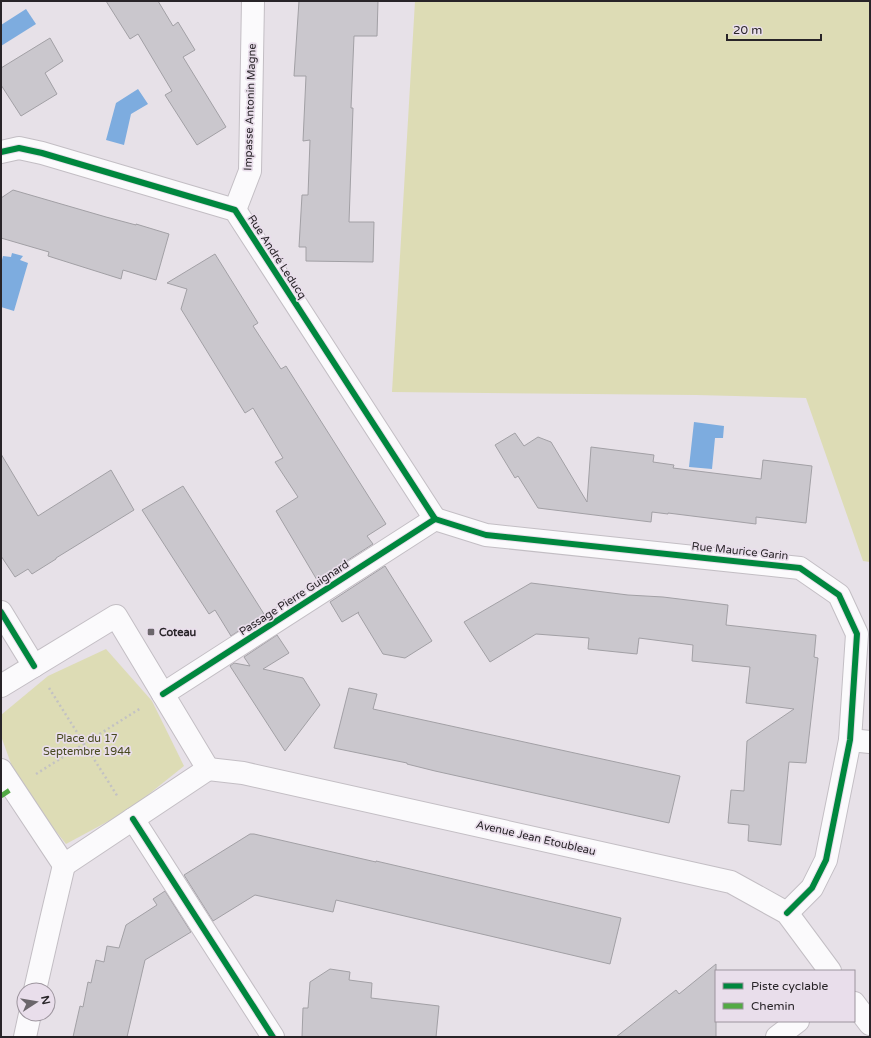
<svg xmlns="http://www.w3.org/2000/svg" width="871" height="1038" viewBox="0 0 871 1038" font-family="'Varela Round',sans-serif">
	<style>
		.green { fill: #dddcb5 }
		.water { fill: #7dacdf }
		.building { fill: #cac7cd; stroke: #a2a0a5 }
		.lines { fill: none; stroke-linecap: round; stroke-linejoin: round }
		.street-casing { stroke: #c3bec4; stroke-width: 24 }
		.path { stroke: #c3c2c3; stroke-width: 2.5; stroke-dasharray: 2 3; stroke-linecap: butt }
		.street { stroke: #fbfafc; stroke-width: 22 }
		.quiet { stroke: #53aa44; stroke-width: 5; stroke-dasharray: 10 5; stroke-linecap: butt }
		.cycleway-casing { stroke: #e9deeb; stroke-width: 8 }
		.cycleway { stroke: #00873e; stroke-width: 6 }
		.poi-dot { fill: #6b666b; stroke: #e9deeb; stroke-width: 1.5 }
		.labels { text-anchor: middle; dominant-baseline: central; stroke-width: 3.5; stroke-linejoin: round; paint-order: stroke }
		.street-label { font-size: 11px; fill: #282428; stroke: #e9deeb }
		.poi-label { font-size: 11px; font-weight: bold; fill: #282428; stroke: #e9deeb; text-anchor: start }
		.park-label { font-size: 11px; fill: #47491f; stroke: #e9deeb }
	</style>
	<rect width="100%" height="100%" fill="#e7e1e8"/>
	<g class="green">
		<polygon points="415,1 870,1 870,562 863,561 806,398 696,395 392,392"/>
		<polygon points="106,649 152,701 184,766 129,810 66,844 18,783 1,736 1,715 48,676"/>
	</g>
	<g class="water">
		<polygon points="26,9 36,24 1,46 1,25"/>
		<polygon points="138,89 148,104 131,114 124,145 106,140 116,103"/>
		<polygon points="12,253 23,256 20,260 28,263 14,311 1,307 1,264 3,256 11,257"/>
		<polygon points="694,422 724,426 723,438 715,438 712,469 689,467"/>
	</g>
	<g class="building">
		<polygon points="106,1 158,1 173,26 178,22 195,50 183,57 226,127 197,145 165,95 172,91 138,34 130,39"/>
		<polygon points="299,1 378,1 377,36 354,36 351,108 353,108 349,222 374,222 373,262 306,261 306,247 299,247 302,195 308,195 310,140 303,141 306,76 294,76"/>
		<polygon points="50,38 63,61 45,73 57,94 21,116 1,85 1,68"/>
		<polygon points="13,190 106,217 136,225 136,224 169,234 156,280 123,270 121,279 48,256 49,252 1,238 1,198"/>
		<polygon points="215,254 258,323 253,326 281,369 286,366 386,524 367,536 373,544 317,580 276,511 298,497 275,462 283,458 253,408 245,413 181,309 187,289 167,283"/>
		<polygon points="515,433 524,446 538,437 551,442 587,502 591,447 654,455 653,462 674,465 673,468 761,479 763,460 812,466 806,523 756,517 756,524 668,513 668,514 652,512 651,522 538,508 518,476 515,478 495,445"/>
		<polygon points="1,454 38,516 111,470 134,510 56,558 56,559 32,574 28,569 15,577 1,556"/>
		<polygon points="183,486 264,614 231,636 215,610 209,614 142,510"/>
		<polygon points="385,566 432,641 405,658 383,654 358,613 359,612 342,622 330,602"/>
		<polygon points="531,583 628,595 663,597 728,605 726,625 816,635 814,657 818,658 806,763 789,762 781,845 748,841 749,825 728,823 731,790 744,791 747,741 794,709 746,703 750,667 692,661 693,645 639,638 637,654 588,649 589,638 536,634 490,662 464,622"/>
		<polygon points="277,635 289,653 263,669 303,678 320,705 285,751 230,666 234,663 250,666 244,657"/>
		<polygon points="349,688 377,694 373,709 680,776 669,823 435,771 407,764 407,763 334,748"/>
		<polygon points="250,834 254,834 376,862 376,861 621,918 610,964 336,900 333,912 255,895 213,921 184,875"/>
		<polygon points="165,891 191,932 145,960 127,1037 73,1037 80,1006 83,1007 88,982 91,983 96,960 104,962 107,946 119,948 126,925 157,905 153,899"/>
		<polygon points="716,964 716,1037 616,1037 676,990 679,994"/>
		<polygon points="330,969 350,972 349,980 372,983 371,998 439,1006 436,1037 302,1037 303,1008 308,1008 310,982"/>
	</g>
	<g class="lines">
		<g class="street-casing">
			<g id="street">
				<polyline points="1,152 19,148 42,153 235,210 435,519"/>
				<polyline points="235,210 250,171 253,1"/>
				<polyline points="435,519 486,535 800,568 839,595 857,634 850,740 826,860 812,888 787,913"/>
				<polyline points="1,612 34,666"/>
				<polyline points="1,686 116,616 208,769"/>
				<polyline points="163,694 435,519"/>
				<polyline points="850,740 870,742"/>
				<polyline points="208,769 243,773 731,882 787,913 830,971"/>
				<polyline points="1,770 64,865 208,769"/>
				<polyline points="133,819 273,1037"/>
				<polyline points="35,990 51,920 64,865"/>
				<polyline points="854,1003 870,1024"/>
				<polyline points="25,1037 30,1014"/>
				<polyline points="777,1037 798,1021"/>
			</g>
		</g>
		<g class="path">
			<polyline points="49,688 118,797"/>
			<polyline points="36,774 141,708"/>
		</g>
		<use href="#street" class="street"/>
		<polyline class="quiet" points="1,796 13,788"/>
		<g class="cycleway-casing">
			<g id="cycleway">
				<polyline points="1,152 19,148 42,153 235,210 435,519"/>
				<polyline points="435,519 486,535 800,568 839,595 857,634 850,740 826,860 812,888 787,913"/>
				<polyline points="1,612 34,666"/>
				<polyline points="163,694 435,519"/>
				<polyline points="133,819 273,1037"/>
			</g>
		</g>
		<use href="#cycleway" class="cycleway"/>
	</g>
	<rect class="poi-dot" x="147" y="628" width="8" height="8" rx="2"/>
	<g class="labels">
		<g class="street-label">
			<text transform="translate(250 107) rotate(-88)">Impasse Antonin Magne</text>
			<text transform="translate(277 257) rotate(57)">Rue André Leducq</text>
			<text transform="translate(740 551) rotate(6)">Rue Maurice Garin</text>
			<text transform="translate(294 598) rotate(-33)">Passage Pierre Guignard</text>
			<text transform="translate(536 838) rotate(13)">Avenue Jean Etoubleau</text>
		</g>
		<g class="poi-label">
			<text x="159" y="632">Coteau</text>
		</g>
		<g class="park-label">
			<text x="87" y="738">Place du 17<tspan x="87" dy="13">Septembre 1944</tspan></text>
		</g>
	</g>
	<rect width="871" height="1038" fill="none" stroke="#282428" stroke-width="4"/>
	<rect x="715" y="970" width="140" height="52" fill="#e9deeb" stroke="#9c949d"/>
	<rect x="723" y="983" width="20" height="6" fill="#00873e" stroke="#9c949d"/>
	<text x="751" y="990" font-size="12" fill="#282428">Piste cyclable</text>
	<rect x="723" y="1003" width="20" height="6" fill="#53aa44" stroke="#9c949d"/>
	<text x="751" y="1010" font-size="12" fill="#282428">Chemin</text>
	<g transform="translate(36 1002) rotate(78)"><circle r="19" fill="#e9deeb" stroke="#9c949d"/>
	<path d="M0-3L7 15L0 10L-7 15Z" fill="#6b666b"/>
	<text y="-6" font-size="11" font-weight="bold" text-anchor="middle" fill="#282428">N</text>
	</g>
	<path d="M727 34v6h94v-6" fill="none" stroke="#282428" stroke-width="2"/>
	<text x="733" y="34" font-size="12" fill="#282428" stroke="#e9deeb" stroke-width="3" paint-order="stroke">20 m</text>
</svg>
